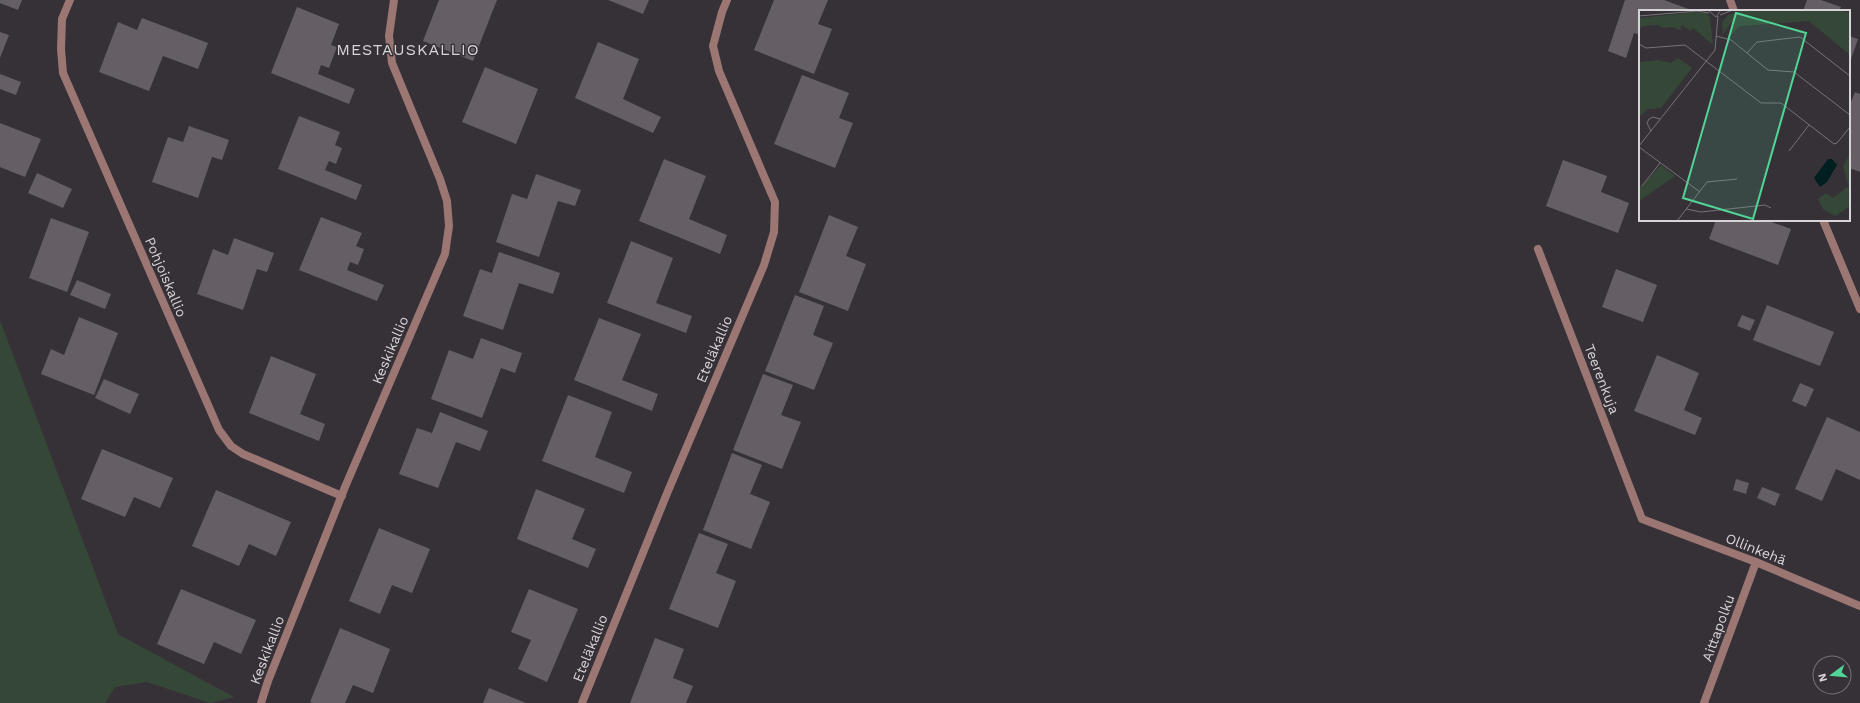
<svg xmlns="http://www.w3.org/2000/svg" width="1860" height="703" viewBox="0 0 1860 703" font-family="'Work Sans',sans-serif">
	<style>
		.green { fill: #354838 }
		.building { fill: #655e65 }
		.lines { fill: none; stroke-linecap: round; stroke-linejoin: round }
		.street { stroke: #9b7673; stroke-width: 8 }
		.labels { text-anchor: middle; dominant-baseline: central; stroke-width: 3; stroke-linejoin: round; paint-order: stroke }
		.street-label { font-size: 14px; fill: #d7d4d8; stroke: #363137 }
		.quarter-label { font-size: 16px; letter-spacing: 1px; fill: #d7d4d8; stroke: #363137 }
		.inset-road { fill: none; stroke: #767277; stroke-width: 1 }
		.view { fill: #52d397; fill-opacity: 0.15; stroke: #52d397; stroke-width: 2 }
		.inset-edge { fill: none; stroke: #d7d4d8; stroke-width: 2 }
	</style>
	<rect width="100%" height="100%" fill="#363137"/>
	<polygon class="green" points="0,320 118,634 234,697 210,703 147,682 115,687 105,703 0,703"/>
	<g class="building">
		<polygon points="0,0 22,0 18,10 0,3"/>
		<polygon points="439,0 497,0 473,61 423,41"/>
		<polygon points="608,0 649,0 643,14"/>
		<polygon points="774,0 828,0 818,24 832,29 814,74 754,50"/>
		<polygon points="1625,0 1664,0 1694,11 1640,11 1640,35 1634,33 1626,58 1608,51"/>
		<polygon points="1807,0 1821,0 1841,7 1839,11 1803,11"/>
		<polygon points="297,7 339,24 331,45 337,47 329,68 321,65 318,74 355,89 349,104 271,73"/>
		<polygon points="142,18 208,43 198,69 163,56 149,91 99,72 118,22 137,30"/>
		<polygon points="0,32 9,35 0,58"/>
		<polygon points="1849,36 1858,39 1849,65"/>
		<polygon points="598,42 639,59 623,99 661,117 653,133 575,98"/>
		<polygon points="485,67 538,89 516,144 462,122"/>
		<polygon points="0,74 21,82 16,95 0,89"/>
		<polygon points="802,75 849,93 839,118 853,123 835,168 774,144"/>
		<polygon points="1855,92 1860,94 1860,172 1849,168 1849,107"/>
		<polygon points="299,116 340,132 335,145 342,148 336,164 329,161 325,170 362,185 356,200 278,169"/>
		<polygon points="0,123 41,139 25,177 0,167"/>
		<polygon points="189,126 229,140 222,160 212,157 198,198 152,182 168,137 183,142"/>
		<polygon points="664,159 706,176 689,219 727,235 720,254 639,221"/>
		<polygon points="1563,160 1607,176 1601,192 1629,203 1618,233 1546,206"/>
		<polygon points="37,173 72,189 63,208 28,193"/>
		<polygon points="536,174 581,190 575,206 558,201 539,257 496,242 512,194 527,199"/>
		<polygon points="829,215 858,227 846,256 866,264 848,311 799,292"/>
		<polygon points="321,217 362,233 356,246 364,249 358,265 350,262 347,270 384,285 377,301 299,270"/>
		<polygon points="51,218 89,232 67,292 29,278"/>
		<polygon points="1716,220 1766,220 1791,229 1778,265 1709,239"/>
		<polygon points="234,238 274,253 267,272 257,269 243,310 197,294 213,249 228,255"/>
		<polygon points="631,241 673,258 656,303 692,316 686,333 607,303"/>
		<polygon points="499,252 560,273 553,294 519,283 503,330 463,316 480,269 492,273"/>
		<polygon points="1616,269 1657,285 1643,322 1602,307"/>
		<polygon points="77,280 111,294 105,309 70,295"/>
		<polygon points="795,295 824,306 813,335 833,343 814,390 765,371"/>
		<polygon points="1767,305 1834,332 1820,366 1753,340"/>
		<polygon points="1742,315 1755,320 1750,331 1737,326"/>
		<polygon points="79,317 118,333 94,395 41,374 51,349 64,355"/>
		<polygon points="599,318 641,334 622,380 658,394 652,411 574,380"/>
		<polygon points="481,338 522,353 515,373 501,368 482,418 431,399 449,350 473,359"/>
		<polygon points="1657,355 1699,373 1684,410 1702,418 1695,435 1634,411"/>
		<polygon points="271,356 316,374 300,414 325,424 319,441 249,413"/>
		<polygon points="763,374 793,385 781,415 801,422 782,469 733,450"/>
		<polygon points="104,379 139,394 130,414 95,398"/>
		<polygon points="1800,383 1814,389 1806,407 1792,401"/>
		<polygon points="568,395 612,412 595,457 632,472 624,493 542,461"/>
		<polygon points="440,412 488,431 480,451 456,442 438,488 399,474 417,428 432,433"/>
		<polygon points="1827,417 1860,432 1860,480 1836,469 1822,501 1795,489"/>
		<polygon points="102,449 173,478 160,508 134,497 125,517 81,499"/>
		<polygon points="732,453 762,465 750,494 770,502 751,549 703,530"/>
		<polygon points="1736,479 1749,483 1746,494 1733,490"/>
		<polygon points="1762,487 1780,494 1775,506 1757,498"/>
		<polygon points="536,489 585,509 572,539 596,549 588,568 517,539"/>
		<polygon points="216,490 291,522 276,556 249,544 239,566 192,546"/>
		<polygon points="379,528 430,549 412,593 392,585 380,614 349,601"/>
		<polygon points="699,533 728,544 716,573 736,581 718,628 669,609"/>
		<polygon points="181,589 256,620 241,654 214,642 204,664 157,644"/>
		<polygon points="529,589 578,609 547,682 518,669 531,640 511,632"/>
		<polygon points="340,628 390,649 373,693 353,685 345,703 313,703 310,702"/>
		<polygon points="655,638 684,649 673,678 693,686 686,703 630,703"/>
		<polygon points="489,688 526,703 483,703"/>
	</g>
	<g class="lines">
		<g class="street">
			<polyline points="70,0 62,19 61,49 63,73 219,430 231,446 243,454 342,496"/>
			<polyline points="1730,0 1734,11"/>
			<polyline points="1823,220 1860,309"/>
			<polyline points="1538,249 1642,519 1756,562 1860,606"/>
			<polyline points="261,703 268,681 345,487 445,254 449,226 447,201 440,179 392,63 389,36 394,0"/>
			<polyline points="582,703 668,491 764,265 774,232 775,202 719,71 713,46 722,12 727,0"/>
			<polyline points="1704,703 1756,562"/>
		</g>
	</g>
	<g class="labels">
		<g class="street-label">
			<text transform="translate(166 277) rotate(67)">Pohjoiskallio</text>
			<text transform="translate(714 349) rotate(-67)">Eteläkallio</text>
			<text transform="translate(390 350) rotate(-67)">Keskikallio</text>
			<text transform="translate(1602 379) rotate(69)">Teerenkuja</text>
			<text transform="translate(1756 549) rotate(22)">Ollinkehä</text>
			<text transform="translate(1718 628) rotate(-70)">Aittapolku</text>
			<text transform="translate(590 648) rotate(-68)">Eteläkallio</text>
			<text transform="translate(267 650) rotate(-69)">Keskikallio</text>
		</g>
		<g class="quarter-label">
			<text x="408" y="49">MESTAUSKALLIO</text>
		</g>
	</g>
	<g transform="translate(1639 10)">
		<rect width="211" height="211" fill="#363137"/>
		<path d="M105,0H198L211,3V45L170,11L101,16L91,26L95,14L92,12L84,25L83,12L89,5ZM56,2L67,3L71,7L74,35L54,18L51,21L43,15L41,20L33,17L24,18L19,15L3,16L0,21V8ZM0,48L1,52L19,50L32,53L39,48L53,58L22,98L9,99L0,107ZM211,143V196L196,206L184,199L179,189L187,183L194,188L210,176L204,157ZM22,155L36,166L0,191V174L3,176Z" fill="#354838"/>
		<path d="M189,149H193L198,155L188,172L181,177L175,168Z" fill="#011e20"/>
		<path class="inset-road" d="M70,1L77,7L82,0M81,5L94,0M0,6L58,1L70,3M77,26L92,30L129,60L155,62L211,105M0,34L7,38L46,35L122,93H142L195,134L198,133L211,117M108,43L118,32L161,27L211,66M12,121L8,113L10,109L14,107L21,109M0,136L76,40L79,6M0,137L61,182M150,141L170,115M3,176L21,153M47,199L62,202L126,195L132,198M38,211L68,172L98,169"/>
		<path class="view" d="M97,3L167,23L114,209L44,188Z"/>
		<rect width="211" height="211" class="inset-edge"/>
	</g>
	<g transform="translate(1832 675) rotate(254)"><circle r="19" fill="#363137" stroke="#767277"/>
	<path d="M0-3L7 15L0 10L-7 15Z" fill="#52d397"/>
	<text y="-6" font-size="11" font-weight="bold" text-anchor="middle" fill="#d7d4d8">N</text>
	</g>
</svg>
